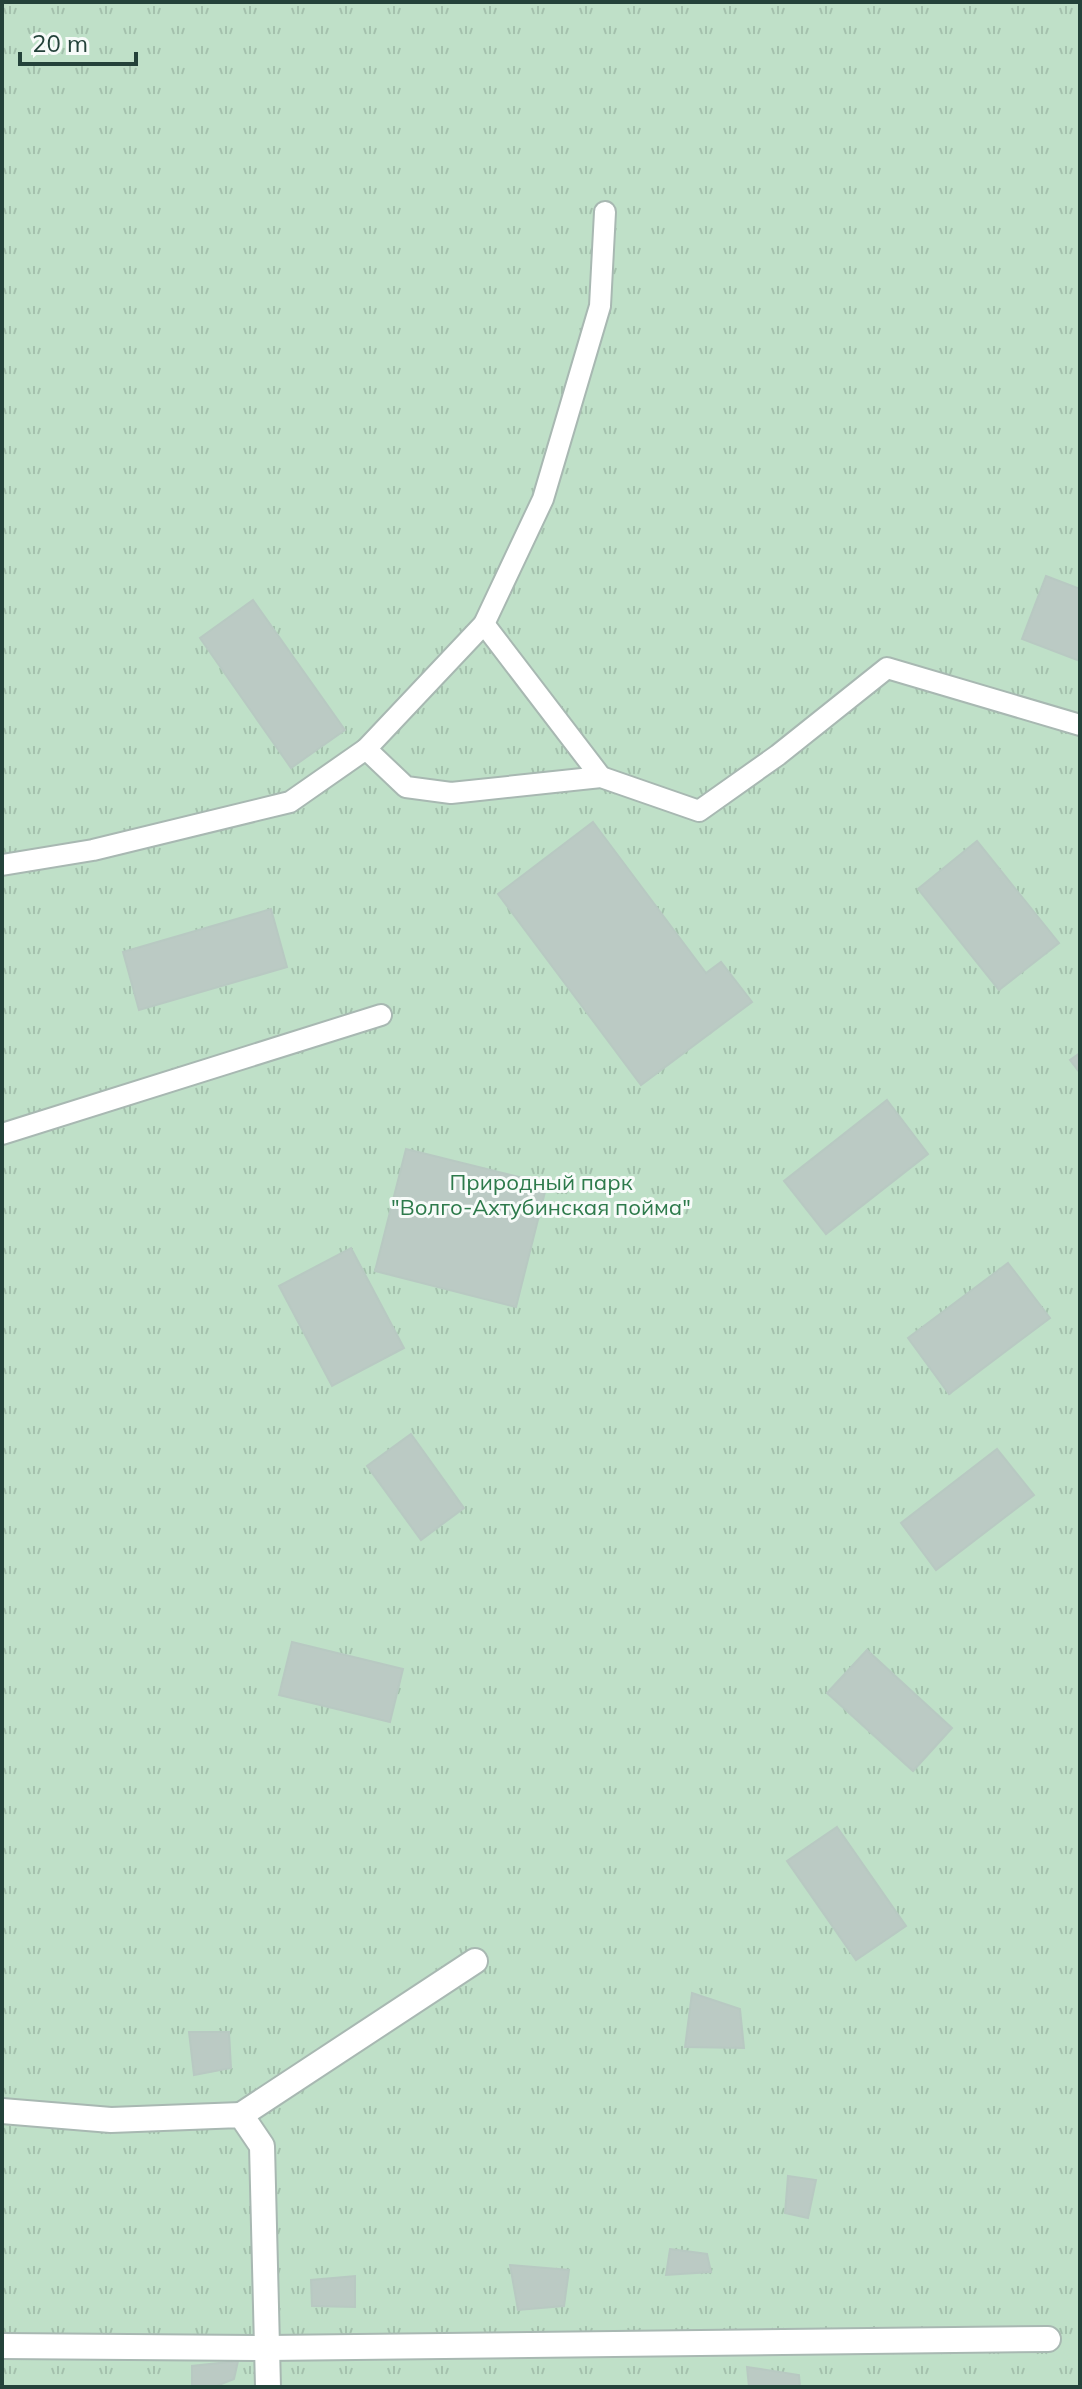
<svg xmlns="http://www.w3.org/2000/svg" width="1082" height="2389" viewBox="0 0 1082 2389" font-family="Mulish,sans-serif">
	<style>
		.park { fill: url(#park-tufts) }
		.building { fill: #bbcac4; stroke: #b8c9c2; stroke-width: 2 }
		.lines { fill: none; stroke-linecap: round; stroke-linejoin: round }
		.service-casing { stroke: #a8b8b2; stroke-width: 24 }
		.minor-casing { stroke: #a8b8b2; stroke-width: 28 }
		.service { stroke: #fff; stroke-width: 20 }
		.minor { stroke: #fff; stroke-width: 24 }
		.labels { text-anchor: middle; dominant-baseline: central; stroke-width: 6; stroke-linejoin: round; paint-order: stroke }
		.park-label { font-size: 22px; fill: #2d7a4b; stroke: #f7fbf9 }
	</style>
	<defs>
		<pattern id="park-tufts" width="24" height="20" patternUnits="userSpaceOnUse" patternTransform="scale(2)"><rect width="24" height="20" fill="#bfe0c8"/><path d="M3 7l-1-3M5 7V3M7 7l1-3M15 17l-1-3M17 17v-4M19 17l1-3" fill="none" stroke="#a4c1ad"/></pattern>
	</defs>
	<rect width="100%" height="100%" fill="#e6efeb"/>
	<rect class="park" x="2" y="2" width="1078" height="2385"/>
	<g class="building">
		<polygon points="1046,576 1080,589 1080,661 1022,639"/>
		<polygon points="253,600 345,730 291,768 200,638"/>
		<polygon points="593,822 706,973 721,962 752,1002 641,1085 498,894"/>
		<polygon points="977,841 1059,943 999,990 918,889"/>
		<polygon points="271,909 287,967 139,1010 123,952"/>
		<polygon points="1080,1053 1080,1073 1070,1060"/>
		<polygon points="887,1100 928,1154 826,1234 784,1181"/>
		<polygon points="406,1149 547,1184 516,1307 375,1271"/>
		<polygon points="351,1248 404,1348 332,1386 279,1286"/>
		<polygon points="1008,1263 1050,1318 949,1394 908,1338"/>
		<polygon points="411,1434 464,1508 421,1540 367,1466"/>
		<polygon points="997,1449 1034,1495 936,1570 901,1523"/>
		<polygon points="292,1642 403,1669 390,1722 279,1695"/>
		<polygon points="867,1650 952,1728 913,1771 827,1693"/>
		<polygon points="837,1827 906,1926 856,1960 787,1861"/>
		<polygon points="692,1993 740,2009 744,2048 685,2047"/>
		<polygon points="189,2032 229,2032 231,2068 194,2075"/>
		<polygon points="788,2176 816,2180 808,2218 785,2213"/>
		<polygon points="670,2249 707,2254 711,2272 666,2275"/>
		<polygon points="510,2265 569,2270 564,2306 518,2310"/>
		<polygon points="355,2276 355,2307 312,2306 311,2280"/>
		<polygon points="238,2361 234,2379 214,2387 192,2387 192,2366"/>
		<polygon points="747,2367 799,2375 800,2387 749,2387"/>
	</g>
	<g class="lines">
		<g class="service-casing">
			<g id="service">
				<polyline points="484,624 601,777"/>
				<polyline points="366,749 406,787 451,793 601,777 699,811 778,755 887,668 1080,725"/>
				<polyline points="2,865 93,850 290,802 366,749 484,624 543,499 600,306 605,212"/>
				<polyline points="2,1134 381,1015"/>
			</g>
		</g>
		<g class="minor-casing">
			<g id="minor">
				<polyline points="2,2111 111,2120 241,2115 262,2146 268,2387"/>
				<polyline points="241,2115 475,1961"/>
				<polyline points="2,2346 268,2348 1048,2339"/>
			</g>
		</g>
		<use href="#service" class="service"/>
		<use href="#minor" class="minor"/>
	</g>
	<g class="labels">
		<g class="park-label">
			<text x="541" y="1182">Природный парк<tspan x="541" dy="25">"Волго-Ахтубинская пойма"</tspan></text>
		</g>
	</g>
	<rect width="1082" height="2389" fill="none" stroke="#24423a" stroke-width="8"/>
	<path d="M20 52v12h116v-12" fill="none" stroke="#24423a" stroke-width="4"/>
	<text x="32" y="52" font-size="24" fill="#24423a" stroke="#f7fbf9" stroke-width="6" paint-order="stroke">20 m</text>
</svg>
